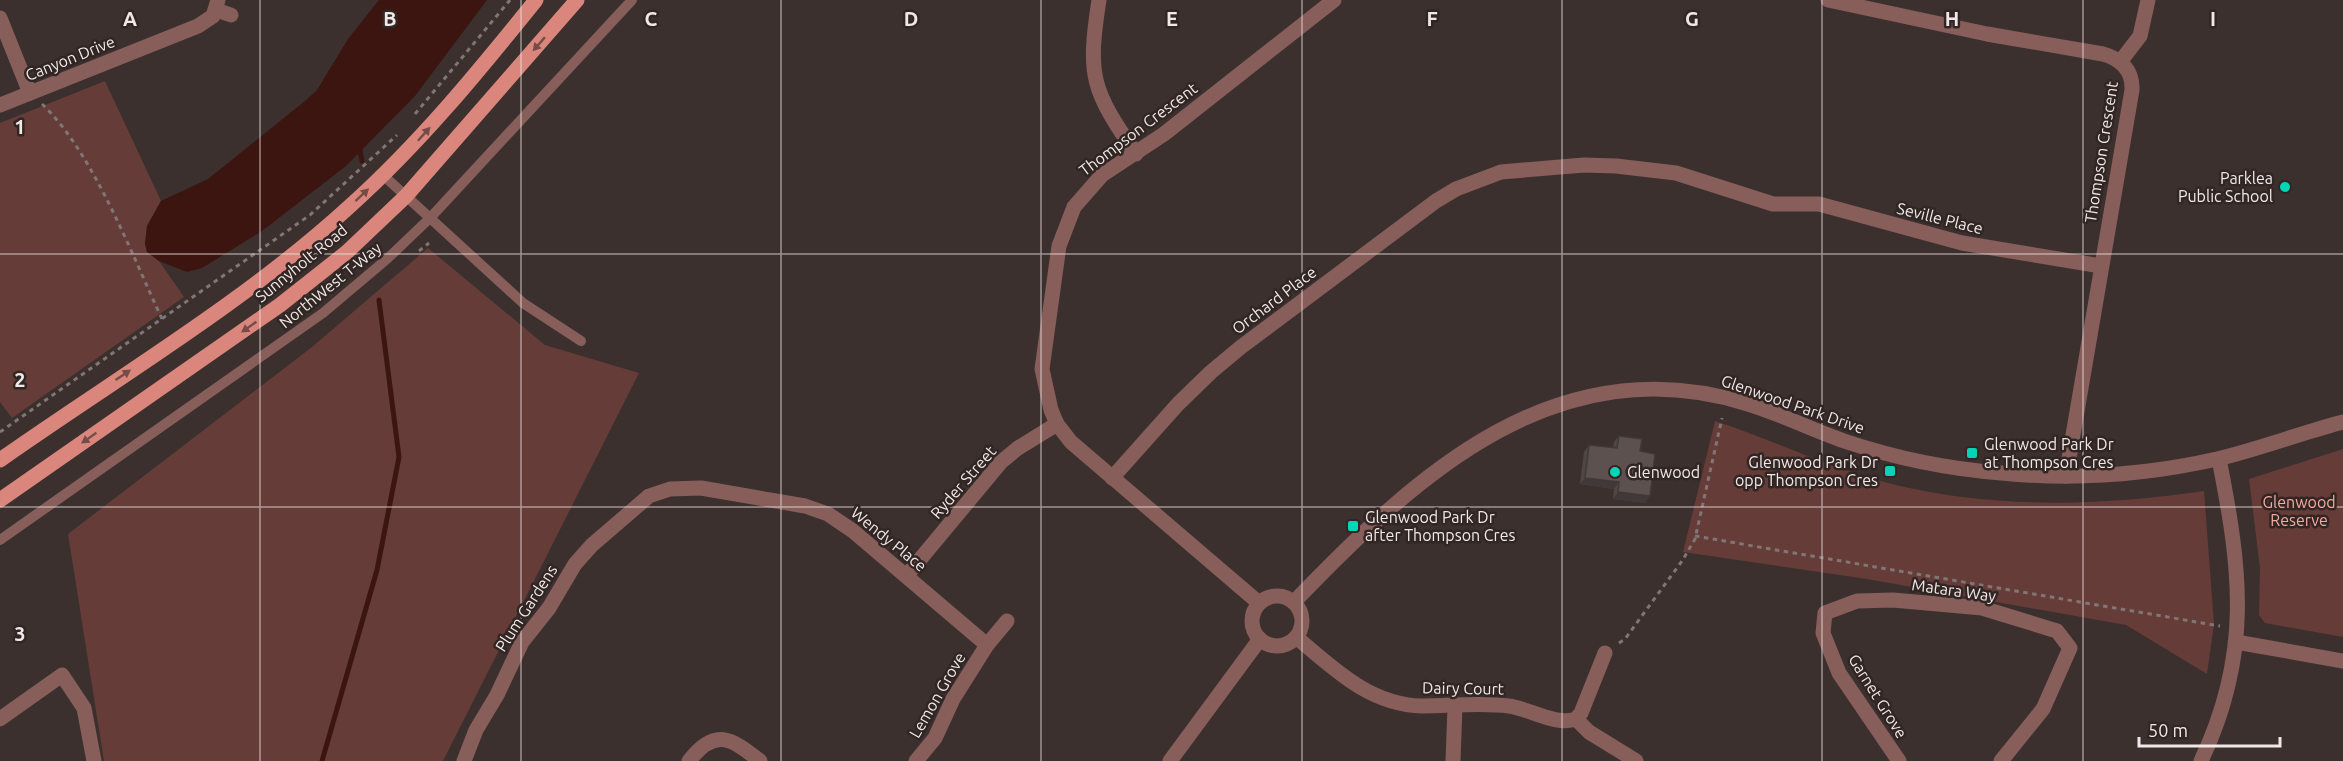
<svg xmlns="http://www.w3.org/2000/svg" width="2343" height="761" viewBox="0 0 2343 761" font-family="Ubuntu,sans-serif">
	<style>
		.green { fill: #653c37 }
		.water { fill: #3c1511 }
		.lines { fill: none; stroke-linecap: round; stroke-linejoin: round }
		.stream { stroke: #3c1511; stroke-width: 5 }
		.path { stroke: #807675; stroke-width: 3; stroke-dasharray: 4.5 4.5; stroke-linecap: butt }
		.service { stroke: #875e59; stroke-width: 10 }
		.minor { stroke: #875e59; stroke-width: 15 }
		.tertiary { stroke: #875e59; stroke-width: 15 }
		.primary { stroke: #da867c; stroke-width: 15 }
		.wall { fill: #504644 }
		.shaded-wall { fill: #413937 }
		.building { fill: #5d514f; stroke: #413937; stroke-width: 1.5 }
		.oneway { fill: #754c47 }
		.grid { fill: none; stroke: #f0e8e7; stroke-width: 1.5; stroke-opacity: 0.55 }
		.poi-dot { fill: #05d5b6; stroke: #312624; stroke-width: 2 }
		.labels { text-anchor: middle; dominant-baseline: central; stroke-width: 5; stroke-linejoin: round; paint-order: stroke }
		.street-label { font-size: 16px; fill: #f0e8e7; stroke: #312624 }
		.poi-label { font-size: 16px; fill: #f0e8e7; stroke: #312624; text-anchor: start }
		.park-label { font-size: 16px; fill: #f5a89e; stroke: #312624 }
		.grid-label { font-size: 20px; text-anchor: middle; font-weight: bold; fill: #f0e8e7; stroke: #312624; stroke-width: 5; stroke-linejoin: round; paint-order: stroke }
	</style>
	<rect width="100%" height="100%" fill="#3b302e"/>
	<g class="green">
		<polygon points="105,81 161,201 147,226 145,244 147,252 159,261 184,297 12,418 0,402 0,123"/>
		<polygon points="428,248 545,345 639,373 443,761 104,761 68,534 312,347"/>
		<path d="M1715,421C1776,441 1834,470 1896,485C1997,509 2103,506 2204,491L2214,624L2207,674L2126,625L1867,579L1683,552Z"/>
		<polygon points="2343,449 2343,637 2265,623 2259,615 2260,568 2249,479"/>
	</g>
	<polygon class="water" points="379,0 487,0 415,96 346,166 262,231 202,268 187,272 159,261 147,252 145,244 147,226 161,201 208,179 305,101 317,90 348,39"/>
	<g class="lines">
		<g class="stream">
			<polyline points="359,145 362,161"/>
			<polyline points="322,761 377,570 399,457 379,300"/>
		</g>
		<g class="path">
			<path d="M42,104C93,152 132,255 162,319"/>
			<polyline points="415,114 510,0"/>
			<polyline points="419,251 429,243"/>
			<polyline points="0,432 310,215 397,135"/>
			<polyline points="1695,536 2220,626"/>
			<polyline points="1619,643 1625,639 1682,561 1695,539 1722,418"/>
		</g>
		<g class="service">
			<polyline points="384,176 523,303 581,341"/>
			<polyline points="0,540 323,313 387,259 431,217 632,0"/>
		</g>
		<g class="minor">
			<path d="M1099,0C1087,77 1092,90 1136,154"/>
			<path d="M1828,0L1987,34L2103,54C2121,59 2133,70 2132,90L2066,476"/>
			<polyline points="216,10 231,15"/>
			<polyline points="0,18 30,93"/>
			<polyline points="2120,62 2140,36 2148,0"/>
			<polyline points="0,105 198,26 213,16 218,0"/>
			<polyline points="1112,478 1178,404 1211,372 1241,347 1436,201 1456,189 1501,172 1584,165 1616,166 1676,173 1773,204 1819,204 1962,243 2101,266"/>
			<polyline points="907,575 1001,462 1018,448 1057,424"/>
			<polyline points="1259,603 1071,442 1057,424 1051,410 1042,369 1059,246 1074,207 1102,175 1164,134 1334,0"/>
			<path d="M1296,637C1334,669 1370,705 1422,706C1451,706 1480,702 1509,706C1530,709 1556,726 1576,719L1581,713L1605,653"/>
			<polyline points="2236,642 2343,661"/>
			<polyline points="0,719 62,675 84,708 94,761"/>
			<polyline points="1576,719 1589,732 1636,761"/>
			<polyline points="464,761 476,730 497,695 522,642 549,608 575,564 592,545 649,496 670,489 701,488 805,506 828,514 853,531 987,645 1007,621"/>
			<path d="M689,761C715,727 731,738 760,761"/>
			<polyline points="916,761 935,738 953,699 987,645"/>
			<polyline points="1453,761 1455,706"/>
			<polyline points="1899,761 1839,673 1823,633 1825,613 1857,601 1893,600 1982,608 2057,631 2070,648 2043,709 2001,761"/>
			<path d="M2201,761C2252,654 2241,570 2219,459"/>
		</g>
		<g class="tertiary">
			<circle cx="1277" cy="621" r="25"/>
			<path d="M1294,602C1416,475 1557,344 1748,404C1781,414 1812,430 1844,441C1895,458 1948,469 2001,473C2073,480 2146,475 2217,459C2259,449 2301,433 2343,422"/>
			<polyline points="1170,761 1260,639"/>
		</g>
		<g class="primary">
			<path d="M0,460C118,377 244,303 350,206C420,143 478,72 536,0"/>
			<polyline points="0,500 280,305 347,252 406,196 577,0"/>
		</g>
	</g>
	<polygon class="wall" points="1619,436 1640,451 1645,503 1613,499 1614,489 1580,484 1584,452 1589,445 1613,448 1614,442"/>
	<g class="shaded-wall">
		<polygon points="1585,478 1619,482 1614,489 1580,484"/>
		<polygon points="1618,492 1650,496 1645,503 1613,499"/>
	</g>
	<polygon class="building" points="1619,436 1642,439 1640,451 1655,454 1650,496 1618,492 1619,482 1585,478 1589,445 1617,448"/>
	<defs><path id="oneway-solid" d="M-6-.8H1V-3.2L6.5 0L1 3.2V.8H-6Z" transform="scale(1.5)"/></defs>
	<g class="oneway">
		<use href="#oneway-solid" transform="translate(539 44) rotate(131)"/>
		<use href="#oneway-solid" transform="translate(424 134) rotate(-48)"/>
		<use href="#oneway-solid" transform="translate(362 195) rotate(-43)"/>
		<use href="#oneway-solid" transform="translate(249 327) rotate(145)"/>
		<use href="#oneway-solid" transform="translate(123 375) rotate(-34)"/>
		<use href="#oneway-solid" transform="translate(89 438) rotate(145)"/>
	</g>
	<path class="grid" d="M260,0V761M521,0V761M781,0V761M1041,0V761M1302,0V761M1562,0V761M1822,0V761M2083,0V761M0,254H2343M0,507H2343"/>
	<g class="poi-dot">
		<circle cx="2285" cy="187" r="6"/>
		<rect x="1966" y="447" width="12" height="12" rx="3"/>
		<rect x="1884" y="465" width="12" height="12" rx="3"/>
		<circle cx="1615" cy="472" r="6"/>
		<rect x="1347" y="520" width="12" height="12" rx="3"/>
	</g>
	<g class="labels">
		<g class="street-label">
			<text transform="translate(70 58) rotate(-22)">Canyon Drive</text>
			<text transform="translate(1138 129) rotate(-37)">Thompson Crescent</text>
			<text transform="translate(2101 152) rotate(-81)">Thompson Crescent</text>
			<text transform="translate(1940 218) rotate(14)">Seville Place</text>
			<text transform="translate(301 263) rotate(-39)">Sunnyholt Road</text>
			<text transform="translate(330 285) rotate(-39)">NorthWest T-Way</text>
			<text transform="translate(1274 300) rotate(-37)">Orchard Place</text>
			<text transform="translate(1793 404) rotate(19)">Glenwood Park Drive</text>
			<text transform="translate(963 482) rotate(-49)">Ryder Street</text>
			<text transform="translate(889 539) rotate(39)">Wendy Place</text>
			<text transform="translate(1954 590) rotate(8)">Matara Way</text>
			<text transform="translate(526 608) rotate(-57)">Plum Gardens</text>
			<text transform="translate(1463 688) rotate(1)">Dairy Court</text>
			<text transform="translate(937 695) rotate(-60)">Lemon Grove</text>
			<text transform="translate(1878 696) rotate(58)">Garnet Grove</text>
		</g>
		<g class="poi-label">
			<text x="2273" y="178" text-anchor="end">Parklea<tspan x="2273" dy="18">Public School</tspan></text>
			<text x="1984" y="444">Glenwood Park Dr<tspan x="1984" dy="18">at Thompson Cres</tspan></text>
			<text x="1878" y="462" text-anchor="end">Glenwood Park Dr<tspan x="1878" dy="18">opp Thompson Cres</tspan></text>
			<text x="1627" y="472">Glenwood</text>
			<text x="1365" y="517">Glenwood Park Dr<tspan x="1365" dy="18">after Thompson Cres</tspan></text>
		</g>
		<g class="park-label">
			<text x="2299" y="502">Glenwood<tspan x="2299" dy="18">Reserve</tspan></text>
		</g>
	</g>
	<g class="grid-label">
		<text x="130" y="26">A</text>
		<text x="390" y="26">B</text>
		<text x="651" y="26">C</text>
		<text x="911" y="26">D</text>
		<text x="1172" y="26">E</text>
		<text x="1432" y="26">F</text>
		<text x="1692" y="26">G</text>
		<text x="1952" y="26">H</text>
		<text x="2213" y="26">I</text>
		<text x="20" y="134">1</text>
		<text x="20" y="387">2</text>
		<text x="20" y="641">3</text>
	</g>
	<path d="M2139 737v9h141v-9" fill="none" stroke="#f0e8e7" stroke-width="3"/>
	<text x="2148" y="737" font-size="18" fill="#f0e8e7" stroke="#312624" stroke-width="4.5" paint-order="stroke">50 m</text>
</svg>
